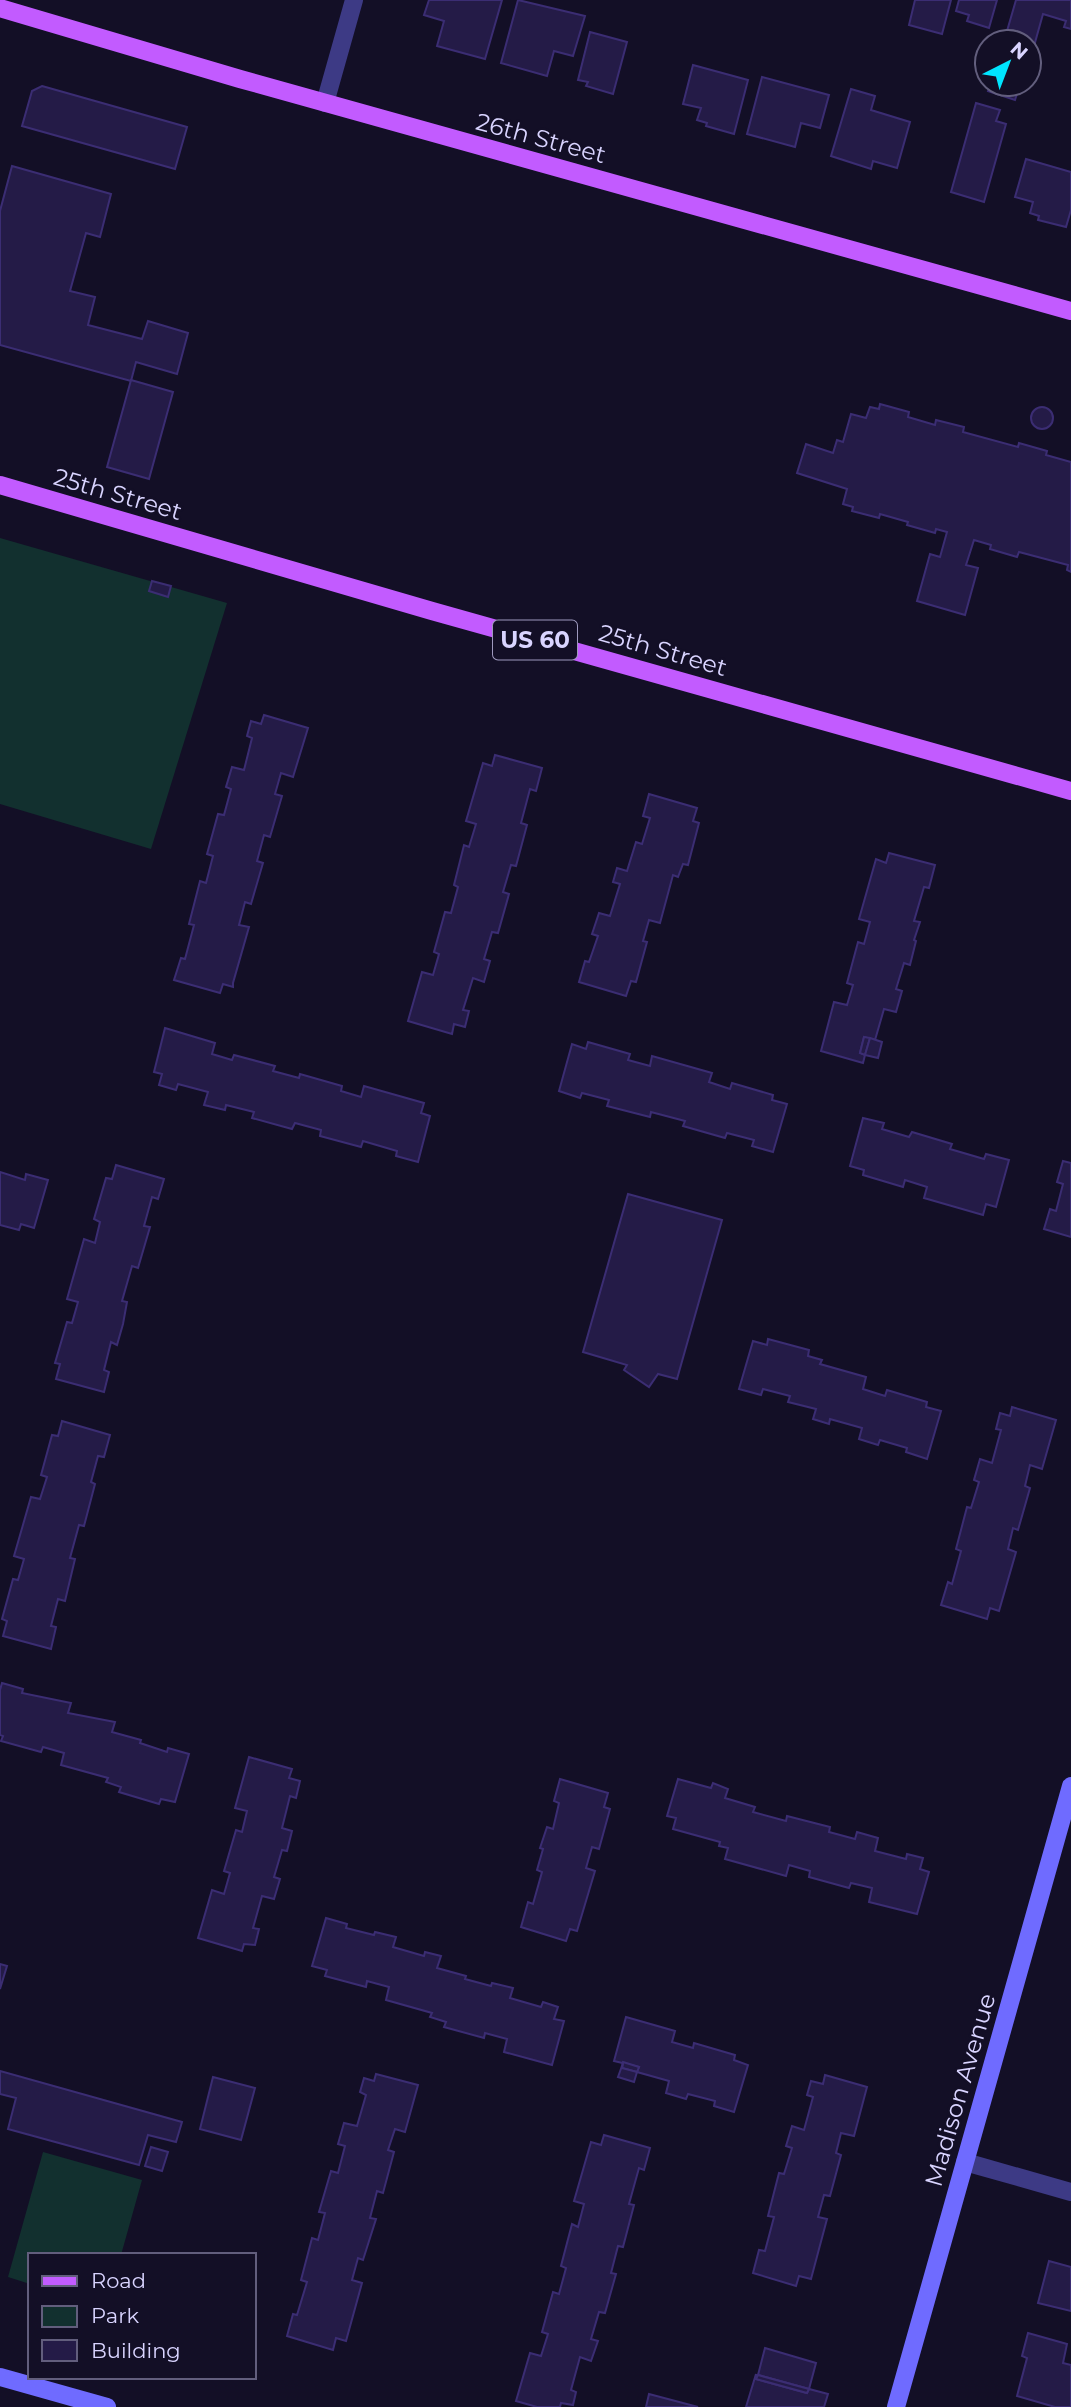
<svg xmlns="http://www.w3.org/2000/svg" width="1071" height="2407" viewBox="0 0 1071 2407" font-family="Montserrat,sans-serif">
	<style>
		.green { fill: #12302f }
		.building { fill: #241b47; stroke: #3b2d73; stroke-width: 2 }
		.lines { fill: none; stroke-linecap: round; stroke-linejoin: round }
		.lane { stroke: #3d3a85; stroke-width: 18 }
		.street { stroke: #3d3a85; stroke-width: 18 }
		.secondary { stroke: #6f6bff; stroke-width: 18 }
		.primary { stroke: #c25bff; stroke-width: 18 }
		.labels { text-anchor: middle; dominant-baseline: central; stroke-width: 5; stroke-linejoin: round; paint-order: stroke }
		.shield { fill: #130f26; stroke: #9e99be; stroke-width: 2 }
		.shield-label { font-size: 23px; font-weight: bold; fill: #d9d4ff }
		.street-label { font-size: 24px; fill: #d9d4ff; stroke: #130f26 }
	</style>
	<rect width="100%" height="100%" fill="#130f26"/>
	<g class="green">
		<polygon points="0,538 227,603 151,849 0,804"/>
		<polygon points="43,2152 142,2180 121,2255 30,2255 30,2284 8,2277"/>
	</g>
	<g class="building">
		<polygon points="429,0 502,0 485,59 437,46 444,21 424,15"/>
		<polygon points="518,0 585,16 573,56 554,51 547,76 501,63"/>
		<polygon points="915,0 951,0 942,34 909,25"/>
		<polygon points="959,0 997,0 989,28 967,21 969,15 956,11"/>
		<polygon points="1016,0 1071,0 1071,29 1064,27 1066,21 1043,14 1034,46 1029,45 1029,42 1005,38"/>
		<polygon points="590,32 627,42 613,94 586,86 588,82 578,80"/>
		<polygon points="693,65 748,80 734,134 706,126 707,123 697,120 701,108 683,104"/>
		<polygon points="762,77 829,95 820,128 801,123 795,147 747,134"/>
		<polygon points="990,84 1020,84 1015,100 988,91"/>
		<polygon points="42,86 187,127 175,169 22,126 32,91"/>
		<polygon points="851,89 875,96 871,110 910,122 897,168 873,161 871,169 831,156"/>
		<polygon points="976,103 1000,110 996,121 1006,124 984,202 951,192"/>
		<polygon points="1026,159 1071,172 1071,210 1066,227 1038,220 1039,216 1030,213 1033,202 1015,197"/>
		<polygon points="12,166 111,194 100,237 86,233 70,291 95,297 88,325 142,339 148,321 188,333 177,374 136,362 131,381 0,345 0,211"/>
		<polygon points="131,380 173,392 149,479 107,467"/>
		<polygon points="880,404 909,412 908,417 935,425 936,420 964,427 963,432 1018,447 1019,443 1047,451 1046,455 1071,462 1071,572 1067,570 1068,565 1019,552 1017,557 990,549 991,545 974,540 966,565 978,568 965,615 917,601 930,554 940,557 947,532 936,529 935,533 907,525 908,522 880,514 879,518 852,511 853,507 843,504 847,489 797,473 806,444 833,453 837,440 843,442 851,414 866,418 870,407 879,409"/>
		<circle cx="1042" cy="418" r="11"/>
		<polygon points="152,581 171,586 168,597 149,591"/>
		<polygon points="264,715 308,728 293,777 281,773 275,794 282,796 270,837 264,835 257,861 263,863 251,904 245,902 239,925 249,927 233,983 233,987 223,984 220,993 174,980 181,958 185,959 194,925 189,924 200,881 206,883 213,856 207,854 218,814 224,815 231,789 226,787 232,767 244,770 252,738 247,736 251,721 261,724"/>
		<polygon points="495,755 542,768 536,791 530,789 521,823 527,825 516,866 511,865 503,892 509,894 498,933 492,932 484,959 490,961 484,982 473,978 463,1010 469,1011 465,1027 454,1024 452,1034 408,1021 422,972 433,975 439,954 434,952 445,912 451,913 458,887 454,885 464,845 469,847 476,824 466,821 483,763 492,766"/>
		<polygon points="649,794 697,808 693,821 699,823 688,865 683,864 678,877 673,875 660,923 649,920 643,941 647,942 636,982 631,981 626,996 579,982 585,961 589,962 598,936 592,934 599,913 610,916 620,884 613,882 617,868 627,871 636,842 642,844 650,818 643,816"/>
		<polygon points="889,853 935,865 929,888 924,887 914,921 920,922 914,940 916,941 910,965 904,963 896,989 902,991 896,1012 884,1009 875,1040 864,1037 860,1053 865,1055 863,1063 821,1051 834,1002 847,1005 853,985 847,983 858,942 864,944 870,922 859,919 876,859 886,863"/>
		<polygon points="165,1028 215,1043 212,1054 232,1060 234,1055 275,1066 273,1071 299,1078 300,1074 342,1086 341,1091 361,1097 364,1086 424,1103 421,1113 430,1116 418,1162 396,1156 397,1151 363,1141 361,1147 320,1136 321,1130 295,1123 292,1129 252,1118 254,1112 226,1105 225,1110 204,1105 208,1092 178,1084 176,1090 159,1085 162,1074 154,1072"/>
		<polygon points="864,1037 870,1038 865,1055 860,1053"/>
		<polygon points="870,1038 882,1042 878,1058 865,1055"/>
		<polygon points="588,1042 630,1054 628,1060 650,1066 652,1056 712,1073 709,1082 730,1089 732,1083 773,1095 772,1100 787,1104 773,1152 752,1146 754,1140 727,1133 725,1138 683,1126 685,1121 651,1112 650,1117 607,1106 609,1100 582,1093 580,1098 559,1091 572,1044 586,1049"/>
		<polygon points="863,1118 884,1123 882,1129 909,1137 912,1132 952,1144 950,1149 984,1159 986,1154 1009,1160 996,1207 986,1204 983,1215 924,1198 927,1187 905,1180 903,1187 863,1175 864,1170 850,1166"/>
		<polygon points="1063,1161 1071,1163 1071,1237 1044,1229 1050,1209 1056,1211 1063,1184 1057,1182"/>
		<polygon points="116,1165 164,1179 158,1199 152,1197 144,1226 150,1227 138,1268 132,1266 122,1301 127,1302 123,1324 117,1345 111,1342 104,1370 109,1372 104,1392 56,1379 60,1364 55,1363 67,1322 72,1323 78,1302 67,1299 84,1239 95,1243 100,1222 94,1219 106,1178 112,1179"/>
		<polygon points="0,1172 25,1180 26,1174 48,1180 34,1228 21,1224 19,1230 0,1225"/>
		<polygon points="628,1194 722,1220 677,1379 658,1374 649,1387 624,1370 627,1365 583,1352"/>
		<polygon points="768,1339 809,1350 808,1356 822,1360 820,1364 866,1377 863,1389 885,1396 887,1390 927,1402 926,1407 941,1411 927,1459 906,1452 907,1448 880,1440 878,1445 859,1439 862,1428 830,1419 829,1424 813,1419 816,1409 788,1402 790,1396 763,1389 761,1395 739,1389 753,1341 767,1345"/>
		<polygon points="1012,1407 1056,1420 1042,1469 1030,1465 1025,1486 1030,1488 1018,1530 1013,1528 1008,1549 1016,1552 999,1611 990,1608 987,1619 941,1605 948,1582 952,1584 961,1551 956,1549 967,1507 971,1508 979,1482 974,1480 980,1459 992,1463 1001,1430 996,1429 1000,1413 1010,1416"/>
		<polygon points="62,1421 110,1435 104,1457 98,1456 91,1482 95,1484 84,1526 79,1525 70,1558 75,1559 65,1601 58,1599 51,1626 56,1627 51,1649 3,1636 7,1621 2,1619 13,1579 18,1580 24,1559 14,1556 31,1497 40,1499 47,1477 41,1475 52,1435 58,1436"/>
		<polygon points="2,1683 23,1689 22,1693 71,1703 68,1713 115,1722 112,1732 141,1740 140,1743 167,1752 168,1748 189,1754 175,1802 161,1799 159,1804 119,1792 121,1787 106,1782 108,1778 61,1765 64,1753 43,1747 41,1752 1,1741 3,1736 0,1735 0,1690"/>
		<polygon points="249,1757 292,1769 289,1778 300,1781 296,1798 290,1796 282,1828 292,1831 287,1851 282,1850 274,1877 280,1879 274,1899 262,1896 253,1928 259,1929 255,1945 244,1944 242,1951 198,1938 212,1890 224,1894 230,1873 224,1871 236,1830 242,1832 247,1811 235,1808"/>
		<polygon points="560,1779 608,1793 604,1807 610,1809 599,1849 592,1847 586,1868 595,1871 577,1931 570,1929 566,1941 521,1927 528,1902 533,1904 542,1872 537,1870 543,1849 540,1848 547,1827 553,1829 559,1803 554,1801"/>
		<polygon points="678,1779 711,1788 713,1783 728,1789 725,1798 755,1807 753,1812 786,1821 787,1816 830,1827 829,1832 855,1839 857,1832 878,1838 875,1851 906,1859 907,1854 923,1858 920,1869 929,1872 917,1914 869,1902 872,1888 851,1883 849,1888 809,1877 810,1871 789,1865 786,1876 725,1859 728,1848 719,1846 720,1842 673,1829 676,1818 667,1816"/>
		<polygon points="326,1918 347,1924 346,1928 374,1935 375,1932 396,1937 393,1947 424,1956 425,1952 441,1956 437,1968 466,1976 465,1979 491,1986 492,1983 513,1988 510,1998 541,2007 543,2002 558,2007 554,2019 564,2021 552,2065 504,2052 507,2039 485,2033 484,2038 444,2027 446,2022 430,2017 432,2013 386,2000 389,1987 367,1981 366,1987 325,1976 327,1970 312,1966"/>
		<polygon points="0,1964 7,1966 0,1989"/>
		<polygon points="626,2017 675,2031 672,2042 693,2048 694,2043 735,2055 734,2060 748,2065 734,2112 714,2106 715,2101 688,2094 686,2099 666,2093 669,2081 637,2072 639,2067 614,2061"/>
		<polygon points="623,2062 639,2067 637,2072 622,2068"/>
		<polygon points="623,2063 622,2068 637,2072 634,2082 618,2077"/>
		<polygon points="0,2071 182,2122 176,2142 148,2135 139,2165 8,2129 16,2098 0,2094"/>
		<polygon points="376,2074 418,2085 405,2132 395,2129 388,2150 394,2152 383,2193 377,2191 370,2218 376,2219 363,2260 358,2258 352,2280 362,2283 346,2341 336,2338 333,2350 287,2336 293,2314 297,2315 307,2282 301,2280 312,2238 318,2240 325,2213 319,2212 331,2171 338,2173 345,2146 338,2144 344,2123 357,2126 366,2095 360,2092 364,2078 374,2081"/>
		<polygon points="825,2075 867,2087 854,2136 841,2133 836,2153 841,2155 830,2196 824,2195 818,2217 827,2219 811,2279 799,2276 796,2286 753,2273 759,2250 765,2251 774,2217 768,2216 779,2173 784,2174 792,2148 786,2146 792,2126 804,2130 813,2097 807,2095 811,2081 823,2084"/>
		<polygon points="213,2077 255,2088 241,2140 200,2129"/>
		<polygon points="604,2135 650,2148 644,2170 639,2168 629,2204 634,2205 623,2247 618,2246 611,2273 616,2274 605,2313 599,2312 591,2339 598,2341 591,2361 580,2357 571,2390 576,2392 573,2405 561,2403 560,2407 537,2407 516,2401 530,2353 541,2356 548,2334 542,2332 553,2292 559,2294 566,2268 561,2266 572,2224 578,2227 584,2204 574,2201 591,2142 601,2145"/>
		<polygon points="151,2147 168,2152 162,2171 145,2166"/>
		<polygon points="1049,2261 1071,2267 1071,2311 1038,2303"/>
		<polygon points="1028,2333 1067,2344 1063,2363 1071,2365 1071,2407 1055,2407 1017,2396 1027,2358 1022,2356"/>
		<polygon points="765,2348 816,2363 809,2389 758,2375"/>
		<polygon points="756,2374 756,2379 807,2393 809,2389 828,2394 824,2407 746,2407"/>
		<polygon points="758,2375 809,2389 807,2393 756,2379"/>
		<polygon points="649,2394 698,2407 646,2407"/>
	</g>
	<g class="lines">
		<polyline class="lane" points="325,103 354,0"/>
		<polyline class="street" points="965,2162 1071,2192"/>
		<g class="secondary">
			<polyline points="0,2377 107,2407"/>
			<polyline points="896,2407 1071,1786"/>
		</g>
		<g class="primary">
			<polyline points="0,8 240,79 1071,311"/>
			<polyline points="0,485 432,611 1071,791"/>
		</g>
	</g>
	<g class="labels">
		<rect class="shield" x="493" y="620.5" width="84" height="39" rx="5"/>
		<g class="shield-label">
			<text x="535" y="640">US 60</text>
		</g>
		<g class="street-label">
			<text transform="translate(541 138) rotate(15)">26th Street</text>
			<text transform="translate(118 494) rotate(16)">25th Street</text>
			<text transform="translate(663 650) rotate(16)">25th Street</text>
			<text transform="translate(960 2090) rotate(-74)">Madison Avenue</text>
		</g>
	</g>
	<rect x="28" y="2253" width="228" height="126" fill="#130f26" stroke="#625e7d" stroke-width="2"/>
	<rect x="42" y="2276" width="35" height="10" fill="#c25bff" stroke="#625e7d" stroke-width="2"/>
	<text x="91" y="2288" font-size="21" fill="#d9d4ff">Road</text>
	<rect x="42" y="2306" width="35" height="21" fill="#12302f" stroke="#625e7d" stroke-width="2"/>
	<text x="91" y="2323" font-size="21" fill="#d9d4ff">Park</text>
	<rect x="42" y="2340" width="35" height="21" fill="#241b47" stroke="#625e7d" stroke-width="2"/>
	<text x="91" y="2358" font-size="21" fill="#d9d4ff">Building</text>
	<g transform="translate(1008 63) rotate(42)"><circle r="33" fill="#130f26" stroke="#625e7d" stroke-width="2"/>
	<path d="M0-5L12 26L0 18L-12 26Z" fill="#00e5ff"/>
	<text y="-10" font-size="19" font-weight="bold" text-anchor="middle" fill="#d9d4ff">N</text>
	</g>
</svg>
